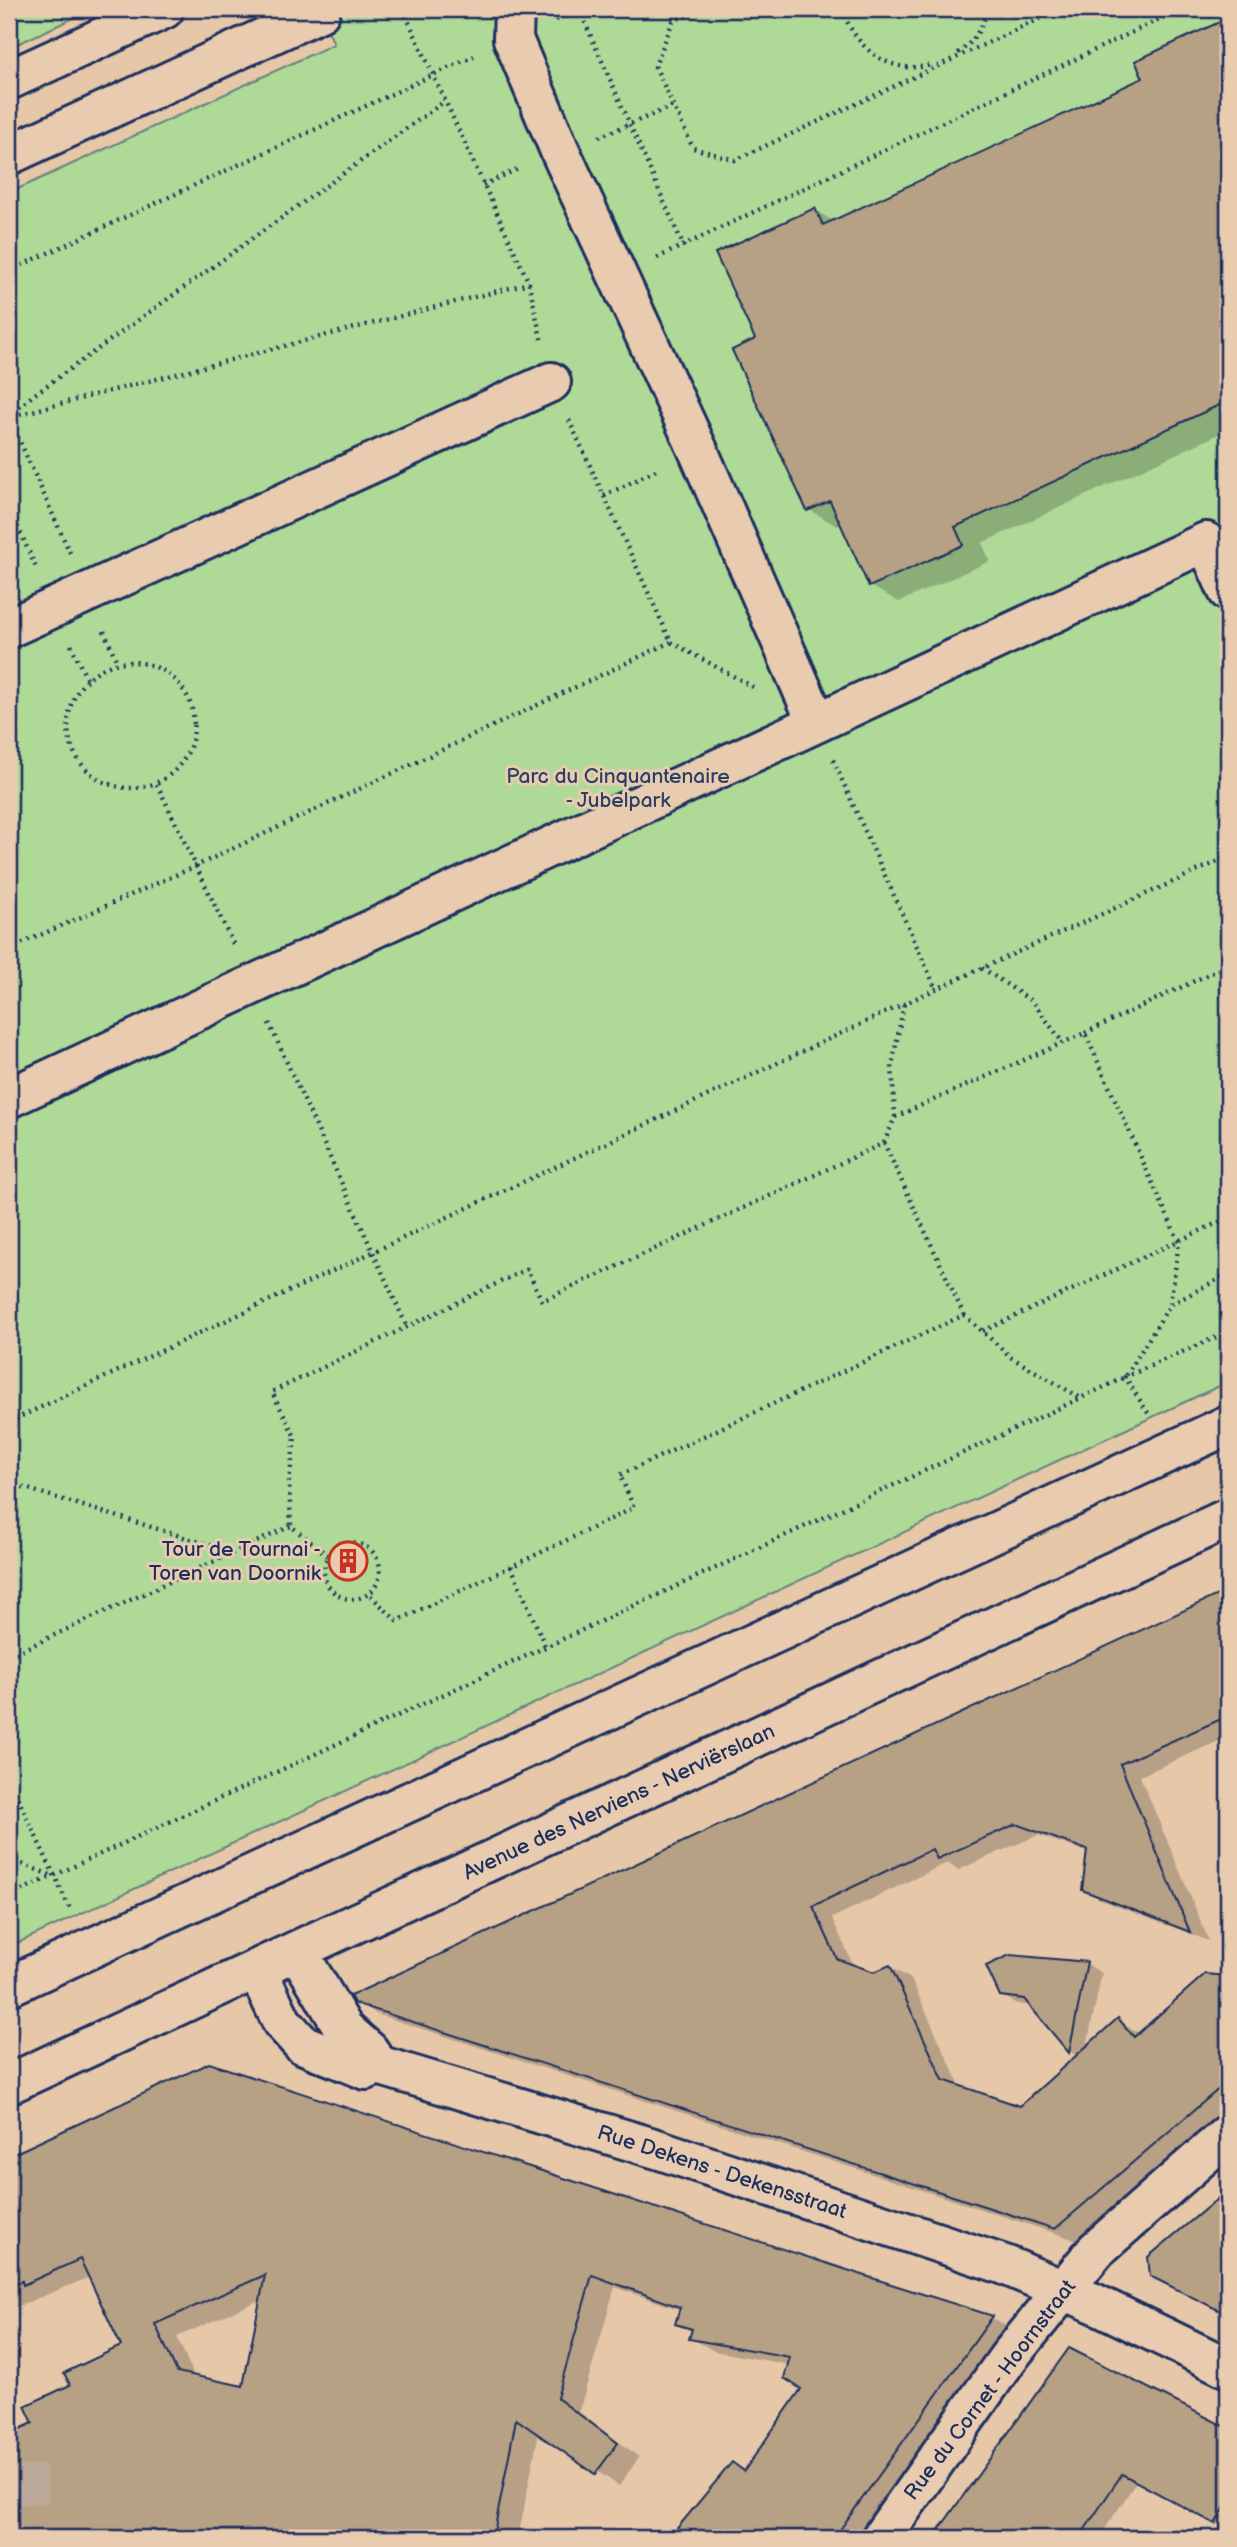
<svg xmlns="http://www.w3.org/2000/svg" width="1237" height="2547" viewBox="0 0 1237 2547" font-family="'Balsamiq Sans',sans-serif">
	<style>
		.green { fill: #aed997; stroke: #64847a; stroke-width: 2 }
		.shadow { fill: #0003; fill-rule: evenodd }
		.building { fill: #b7a185; stroke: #1b2f5e; stroke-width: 2; fill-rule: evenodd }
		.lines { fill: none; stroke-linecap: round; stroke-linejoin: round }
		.minor-tunnel { stroke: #bda99a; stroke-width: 38; stroke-dasharray: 38 19; stroke-linecap: butt }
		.minor-casing { stroke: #1b2f5e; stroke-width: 44 }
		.highway-casing { stroke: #1b2f5e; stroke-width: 44 }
		.path { stroke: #1b2f5e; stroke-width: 4.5; stroke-dasharray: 2 5; stroke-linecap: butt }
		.minor { stroke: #e9cbb0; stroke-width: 38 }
		.highway { stroke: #e9cbb0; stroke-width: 38 }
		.labels { text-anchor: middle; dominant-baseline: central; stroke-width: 6; stroke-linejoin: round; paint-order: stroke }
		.park-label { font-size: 21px; fill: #2a4064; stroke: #e9cbb0 }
		.poi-label { font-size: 21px; fill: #1b2f5e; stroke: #e9cbb0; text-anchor: end }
		.street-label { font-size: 21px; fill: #1b2f5e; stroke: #e9cbb0 }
	</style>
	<rect width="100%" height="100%" fill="#e6c8a9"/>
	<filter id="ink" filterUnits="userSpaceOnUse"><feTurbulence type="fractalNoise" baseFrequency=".0143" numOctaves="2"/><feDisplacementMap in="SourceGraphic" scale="14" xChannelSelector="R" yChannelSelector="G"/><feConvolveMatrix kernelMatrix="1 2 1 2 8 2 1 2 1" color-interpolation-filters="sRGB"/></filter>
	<g filter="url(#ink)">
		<g class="green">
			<polygon points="9,9 93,9 9,48"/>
			<polygon points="318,9 1228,9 1228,1382 9,1947 9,193 334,44"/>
		</g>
		<g class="shadow">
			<polygon points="1228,20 1228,430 982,543 990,561 899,602 870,586 842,523 837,526 808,509 758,340 815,210 835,222 1145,79 1137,62"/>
			<polygon points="1228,1593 1228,1737 1140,1776 1209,1941 1104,1901 1083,1889 1089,1853 1038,1835 958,1870 947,1863 832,1918 854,1967 874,1974 890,1967 911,1979 961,2088 1021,2108 1078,2056 1070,2052 1032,2006 1017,2004 1001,1995 1010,1956 1087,1964 1102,1973 1086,2050 1119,2020 1140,2034 1206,1975 1228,1978 1228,2110 1076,2240 376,2014 353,1997"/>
			<polygon points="1228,1930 1228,1947 1216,1940"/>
			<path d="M209,2065L992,2318L1015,2331L866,2538H673L697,2504L732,2464L746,2472L803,2388L790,2365L714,2351L691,2338L693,2332L677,2323L681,2310L615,2287L579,2412L639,2457L619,2486L539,2432L518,2538H9V2436L35,2423L72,2386L123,2347L90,2277L9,2310V2158ZM262,2299L244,2388L195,2378L177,2337Z"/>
			<polygon points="1228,2191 1228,2314 1167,2284 1150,2258"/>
			<polygon points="1070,2350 1228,2430 1228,2538 1213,2538 1221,2526 1137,2481 1099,2538 935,2538"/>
		</g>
		<g class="building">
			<polygon points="1228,18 1228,401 955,527 963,545 869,587 830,501 807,511 732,350 755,339 715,253 815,208 823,225 1143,78 1135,61"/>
			<polygon points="1228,1590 1228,1716 1120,1764 1190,1932 1082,1890 1087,1850 1016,1824 937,1859 932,1849 813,1906 837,1959 874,1972 890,1965 943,2080 1020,2106 1118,2018 1134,2037 1205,1974 1228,1976 1228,2081 1055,2229 354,2003 350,1996"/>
			<polygon points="1010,1955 1087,1962 1069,2053 1024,1999 1000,1996 986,1966"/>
			<path d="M209,2063L872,2278L993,2316L834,2538H669L732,2462L744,2471L801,2389L784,2378L790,2357L689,2339L692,2329L675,2324L680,2307L592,2275L557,2398L618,2443L595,2474L516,2419L493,2538H9V2434L33,2423L25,2406L70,2385L64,2373L121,2346L80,2259L23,2285L22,2281L9,2287V2156ZM265,2275L243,2386L177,2372L155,2324Z"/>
			<polygon points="1228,2190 1228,2315 1150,2276 1148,2257"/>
			<polygon points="1069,2348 1228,2428 1228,2502 1215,2524 1122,2474 1079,2538 933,2538"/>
		</g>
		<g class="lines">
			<polyline class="minor-tunnel" points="9,2486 53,2483"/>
			<g class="minor-casing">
				<g id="minor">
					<polyline points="514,9 513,39 560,151 697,448 816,721"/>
					<polyline points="9,628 551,382"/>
					<polyline points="9,1098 1206,542 1228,591"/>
					<polyline points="298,1952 344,2029 369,2051 378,2065"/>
					<polyline points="257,1970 282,2022 302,2044 366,2070 378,2065 657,2149 1005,2265 1094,2303 1228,2368"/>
					<polyline points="9,1986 1228,1425"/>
					<polyline points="9,2084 1228,1518"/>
					<polyline points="881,2538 1008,2358 1096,2250 1228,2134"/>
				</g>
			</g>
			<g class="highway-casing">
				<g id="highway">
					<polyline points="9,80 164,9"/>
					<polyline points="9,155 320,12"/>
				</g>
			</g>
			<g class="path">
				<polyline points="403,9 529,283 542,343"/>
				<polyline points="579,9 684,247"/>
				<polyline points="699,9 673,21 655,66 693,148 735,160 1061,9"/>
				<path d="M842,9C855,47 888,76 931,65"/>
				<polyline points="556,20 577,10"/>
				<path d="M958,53C974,42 982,27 988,9"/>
				<polyline points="599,137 673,106"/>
				<polyline points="483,185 520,168"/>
				<polyline points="657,258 1181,9"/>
				<polyline points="9,271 474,56"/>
				<polyline points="13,416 529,283"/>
				<polyline points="9,417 32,396 445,101"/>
				<polyline points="9,417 70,553"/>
				<polyline points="569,420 671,642 753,687"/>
				<polyline points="604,496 660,468"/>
				<polyline points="9,507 37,570"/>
				<polyline points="104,631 117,662"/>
				<polyline points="71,645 87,680"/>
				<circle cx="131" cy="725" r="63"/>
				<polyline points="833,760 936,989"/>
				<polyline points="157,784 235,948"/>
				<polyline points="9,949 196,866 671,642"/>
				<polyline points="982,968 1033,1002 1063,1043"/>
				<polyline points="269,1023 407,1327"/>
				<polyline points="1085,1033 1228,965"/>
				<polyline points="895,1117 1085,1033 1179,1242 1170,1304"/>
				<polyline points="884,1143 895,1117 892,1065 904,1004"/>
				<polyline points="964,1315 1012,1358 1081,1398"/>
				<polyline points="983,1331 1228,1218"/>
				<polyline points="1148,1413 1125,1377 1228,1332"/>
				<polyline points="9,1422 936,989 1228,857"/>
				<polyline points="9,1483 232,1552"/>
				<circle cx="352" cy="1571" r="28"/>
				<polyline points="328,1556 291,1526 289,1481 295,1437 272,1392 527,1269 542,1301 884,1143 964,1315 620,1475 634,1508 397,1621 368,1593"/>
				<polyline points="511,1566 545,1646"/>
				<polyline points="9,1656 291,1526"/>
				<polyline points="9,1779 71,1911"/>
				<polyline points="9,1859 53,1876 1081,1398 1125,1377 1170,1305 1228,1274"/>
				<polyline points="9,1896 53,1876"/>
			</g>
			<use href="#minor" class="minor"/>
			<use href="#highway" class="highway"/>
		</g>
	</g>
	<defs>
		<g id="building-ring" transform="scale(2.0125)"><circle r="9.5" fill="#e9cbb0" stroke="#c8321e" stroke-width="1.5"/><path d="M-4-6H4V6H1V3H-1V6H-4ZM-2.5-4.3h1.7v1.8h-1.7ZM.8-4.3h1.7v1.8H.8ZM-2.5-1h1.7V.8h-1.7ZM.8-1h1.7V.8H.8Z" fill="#c8321e"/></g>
	</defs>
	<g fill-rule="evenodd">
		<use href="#building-ring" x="348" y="1561"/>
	</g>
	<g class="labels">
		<g class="park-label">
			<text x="618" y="776">Parc du Cinquantenaire<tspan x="618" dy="24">- Jubelpark</tspan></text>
		</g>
		<g class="poi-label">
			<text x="321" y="1549">Tour de Tournai -<tspan x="321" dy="24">Toren van Doornik</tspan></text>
		</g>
		<g class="street-label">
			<text transform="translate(619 1802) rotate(-25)">Avenue des Nerviens - Nerviërslaan</text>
			<text transform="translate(722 2172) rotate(18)">Rue Dekens - Dekensstraat</text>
			<text transform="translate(990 2390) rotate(-53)">Rue du Cornet - Hoornstraat</text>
		</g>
	</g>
	<rect width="1237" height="2547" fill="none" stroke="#e9cbb0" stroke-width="35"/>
	<rect x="18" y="18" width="1202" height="2512" fill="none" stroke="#1b2f5e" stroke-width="2.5" filter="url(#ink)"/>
</svg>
